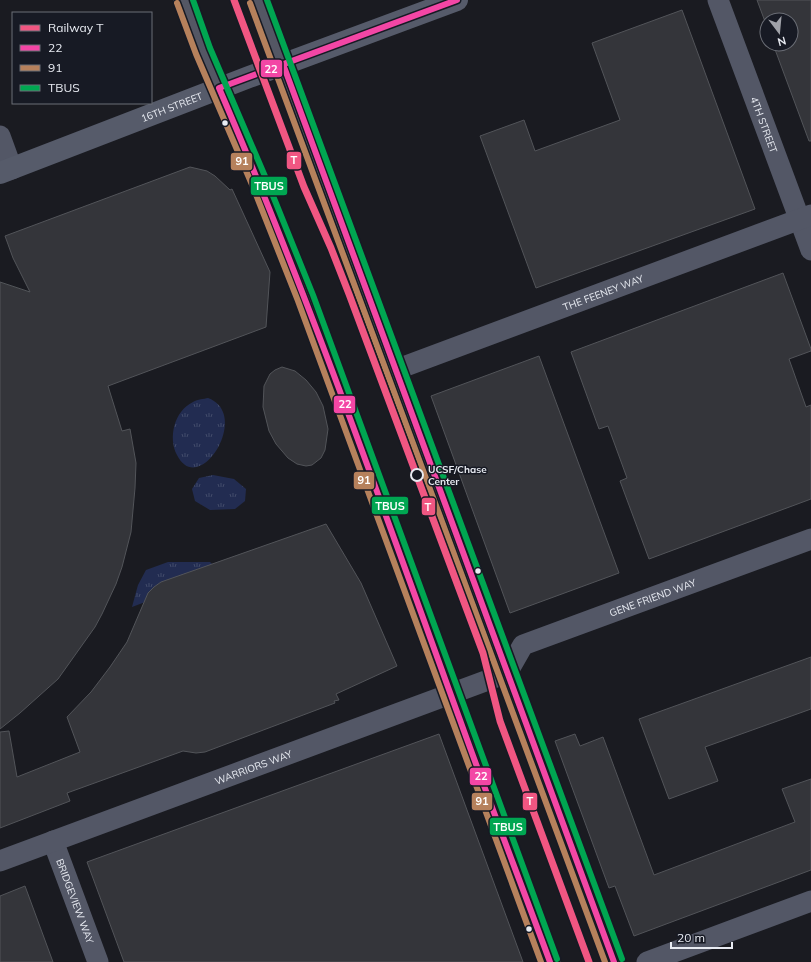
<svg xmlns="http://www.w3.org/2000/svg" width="811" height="962" viewBox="0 0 811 962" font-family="Mulish,sans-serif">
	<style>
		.grass { fill: url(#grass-tufts) }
		.building { fill: #34353a; stroke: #525459 }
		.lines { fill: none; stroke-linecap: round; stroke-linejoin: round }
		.street { stroke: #535766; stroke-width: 21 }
		.secondary { stroke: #565b6a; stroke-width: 22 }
		.primary { stroke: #545764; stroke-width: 22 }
		.bus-1-casing { stroke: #171a24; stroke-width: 9 }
		.bus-2-casing { stroke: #171a24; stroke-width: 9 }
		.bus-3-casing { stroke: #171a24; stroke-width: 9 }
		.bus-1 { stroke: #f346a5; stroke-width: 6 }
		.bus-2 { stroke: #b6815c; stroke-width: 6 }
		.bus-3 { stroke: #00a651; stroke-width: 6 }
		.rail-1-casing { stroke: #171a24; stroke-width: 10 }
		.rail-1 { stroke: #f05682; stroke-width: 7 }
		.bus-dot { fill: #e8ebf2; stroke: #171a24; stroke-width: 1.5 }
		.stop-dot { fill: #171a24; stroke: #e8ebf2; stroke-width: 2 }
		.labels { text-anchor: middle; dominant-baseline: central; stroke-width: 3; stroke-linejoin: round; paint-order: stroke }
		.street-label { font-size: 10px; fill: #e8ebf2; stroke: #171a24 }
		.stop-label { font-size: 10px; font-weight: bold; fill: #e8ebf2; stroke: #171a24; text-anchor: start }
		.line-badge { stroke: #171a24; stroke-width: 1.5 }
		.badge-label { font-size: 11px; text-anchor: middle; font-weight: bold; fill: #fff }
	</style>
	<defs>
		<pattern id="grass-tufts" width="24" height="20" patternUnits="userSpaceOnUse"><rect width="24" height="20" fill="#222c51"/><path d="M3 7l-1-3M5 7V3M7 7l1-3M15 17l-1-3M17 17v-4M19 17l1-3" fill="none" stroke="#424b6a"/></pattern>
	</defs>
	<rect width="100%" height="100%" fill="#1a1b21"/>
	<g class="grass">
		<path d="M208,398C252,414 199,499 177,455C168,438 174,411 193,402C198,399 204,399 208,398Z"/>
		<polygon points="213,475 234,479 246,489 245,501 235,509 210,510 195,501 192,489 199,478"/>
		<polygon points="168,562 210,562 221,573 132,607 138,585 146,570"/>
	</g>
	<g class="building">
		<polygon points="757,0 811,0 811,141 809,141 773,44 791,44 791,20 767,20 767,27"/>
		<polygon points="682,10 755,209 536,288 480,136 524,120 535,151 620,120 592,43"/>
		<polygon points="190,167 207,171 215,176 230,190 232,189 270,272 266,327 108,386 122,431 130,429 136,463 135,488 131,532 122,567 116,584 102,614 95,627 58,679 20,713 0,729 0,282 30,292 13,258 5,236"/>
		<polygon points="783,273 811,349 811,351 789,359 806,407 811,405 811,499 649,559 620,481 627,478 608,426 599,429 571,352"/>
		<polygon points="539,356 619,573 510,613 431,396"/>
		<polygon points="282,367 295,371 306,380 316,392 323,406 328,429 325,450 321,458 312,465 306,466 297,464 288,458 276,444 269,431 263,407 264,386 270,374 275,370"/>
		<polygon points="326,524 361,583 397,666 336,694 339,700 334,701 335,703 205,752 196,753 183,751 67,793 70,801 0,828 0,732 9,731 17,777 80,752 67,717 91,692 110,667 127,642 148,593 154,587 161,582"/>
		<polygon points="811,657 811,709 705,747 718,781 669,799 639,719"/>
		<polygon points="439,734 523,962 124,962 87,862"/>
		<polygon points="575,734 580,746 603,737 654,875 795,822 782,789 811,779 811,870 634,936 615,886 609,888 555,741"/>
		<polygon points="25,886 53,962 0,962 0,896"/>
	</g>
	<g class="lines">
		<g class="street">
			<path id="s1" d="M718,0L811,250"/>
			<polyline points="0,136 12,169"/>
			<path id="s2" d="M395,370L811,215"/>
			<path id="s3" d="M53,841L98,962"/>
			<path id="s4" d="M0,861L507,673L523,645L811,539"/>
			<polyline points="647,962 811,901"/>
		</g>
		<path class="secondary" id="s5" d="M0,173L249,77L457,0"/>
		<g class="primary">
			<polyline points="184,0 203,51 260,184 305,298 451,694 459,718 550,962"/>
			<polyline points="258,0 614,962"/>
		</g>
		<g class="bus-1-casing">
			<g id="bus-1">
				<path d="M457,0L219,88C308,295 383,508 460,720C489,801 520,881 550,962"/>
				<polyline points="283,64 614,962"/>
			</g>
		</g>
		<g class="bus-2-casing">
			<g id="bus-2">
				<polyline points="177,3 196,54 253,187 298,301 541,962"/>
				<polyline points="250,3 605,962"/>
			</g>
		</g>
		<g class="bus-3-casing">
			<g id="bus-3">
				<polyline points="193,0 210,48 267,181 313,295 557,959"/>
				<polyline points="267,0 622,959"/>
			</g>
		</g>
		<use href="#bus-1" class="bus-1"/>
		<use href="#bus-2" class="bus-2"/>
		<use href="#bus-3" class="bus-3"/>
		<g class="rail-1-casing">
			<polyline id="rail-1" points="234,0 304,187 331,248 349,294 483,653 500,721 589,962"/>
		</g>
		<use href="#rail-1" class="rail-1"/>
	</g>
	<g class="bus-dot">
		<circle cx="225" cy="123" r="3.5"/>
		<circle cx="478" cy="571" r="3.5"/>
		<circle cx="529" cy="929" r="3.5"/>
	</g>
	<circle class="stop-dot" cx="417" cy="475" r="6"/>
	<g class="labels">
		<g class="street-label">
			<text stroke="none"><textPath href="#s5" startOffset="184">16TH STREET</textPath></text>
			<text stroke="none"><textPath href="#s1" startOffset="133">4TH STREET</textPath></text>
			<text stroke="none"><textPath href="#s2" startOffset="222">THE FEENEY WAY</textPath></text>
			<text stroke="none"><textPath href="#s4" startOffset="711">GENE FRIEND WAY</textPath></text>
			<text stroke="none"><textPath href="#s4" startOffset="270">WARRIORS WAY</textPath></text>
			<text stroke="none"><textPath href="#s3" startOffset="64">BRIDGEVIEW WAY</textPath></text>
		</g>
		<g class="stop-label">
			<text x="428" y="469">UCSF/Chase<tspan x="428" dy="12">Center</tspan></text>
		</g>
	</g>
	<g class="line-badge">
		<rect x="260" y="59" width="23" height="19" rx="4" fill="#f346a5"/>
		<rect x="286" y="151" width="16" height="19" rx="4" fill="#f05682"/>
		<rect x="230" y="152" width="23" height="19" rx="4" fill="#b6815c"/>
		<rect x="250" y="176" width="38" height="20" rx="4" fill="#00a651"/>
		<rect x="333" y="395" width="23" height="19" rx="4" fill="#f346a5"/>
		<rect x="353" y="471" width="22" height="19" rx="4" fill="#b6815c"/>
		<rect x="371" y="496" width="38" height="19" rx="4" fill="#00a651"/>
		<rect x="421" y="497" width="15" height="19" rx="4" fill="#f05682"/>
		<rect x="469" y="767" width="23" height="19" rx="4" fill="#f346a5"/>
		<rect x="471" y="792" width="22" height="19" rx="4" fill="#b6815c"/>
		<rect x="522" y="792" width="16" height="19" rx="4" fill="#f05682"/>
		<rect x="489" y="817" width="38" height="19" rx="4" fill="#00a651"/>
	</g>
	<g class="badge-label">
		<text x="271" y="73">22</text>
		<text x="294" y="164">T</text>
		<text x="242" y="165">91</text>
		<text x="269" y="190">TBUS</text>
		<text x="345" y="408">22</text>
		<text x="364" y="484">91</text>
		<text x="390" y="510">TBUS</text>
		<text x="428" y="511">T</text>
		<text x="481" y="780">22</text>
		<text x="482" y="805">91</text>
		<text x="530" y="805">T</text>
		<text x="508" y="831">TBUS</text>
	</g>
	<rect x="12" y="12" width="140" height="92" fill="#171a24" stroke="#6b6e76"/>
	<rect x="20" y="25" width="20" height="6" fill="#f05682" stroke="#6b6e76"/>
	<text x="48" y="32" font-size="12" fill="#e8ebf2">Railway T</text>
	<rect x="20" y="45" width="20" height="6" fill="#f346a5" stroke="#6b6e76"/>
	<text x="48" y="52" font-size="12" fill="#e8ebf2">22</text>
	<rect x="20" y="65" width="20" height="6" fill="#b6815c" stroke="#6b6e76"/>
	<text x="48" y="72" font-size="12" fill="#e8ebf2">91</text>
	<rect x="20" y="85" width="20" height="6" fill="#00a651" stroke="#6b6e76"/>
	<text x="48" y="92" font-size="12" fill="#e8ebf2">TBUS</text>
	<g transform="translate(779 32) rotate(164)"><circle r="19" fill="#171a24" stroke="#6b6e76"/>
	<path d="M0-3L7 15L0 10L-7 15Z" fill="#a0a2a9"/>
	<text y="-6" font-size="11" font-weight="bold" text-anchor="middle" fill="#e8ebf2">N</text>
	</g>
	<path d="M671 942v6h61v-6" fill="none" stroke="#e8ebf2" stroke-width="2"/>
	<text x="677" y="942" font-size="12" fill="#e8ebf2" stroke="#171a24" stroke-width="3" paint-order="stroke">20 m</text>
</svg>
